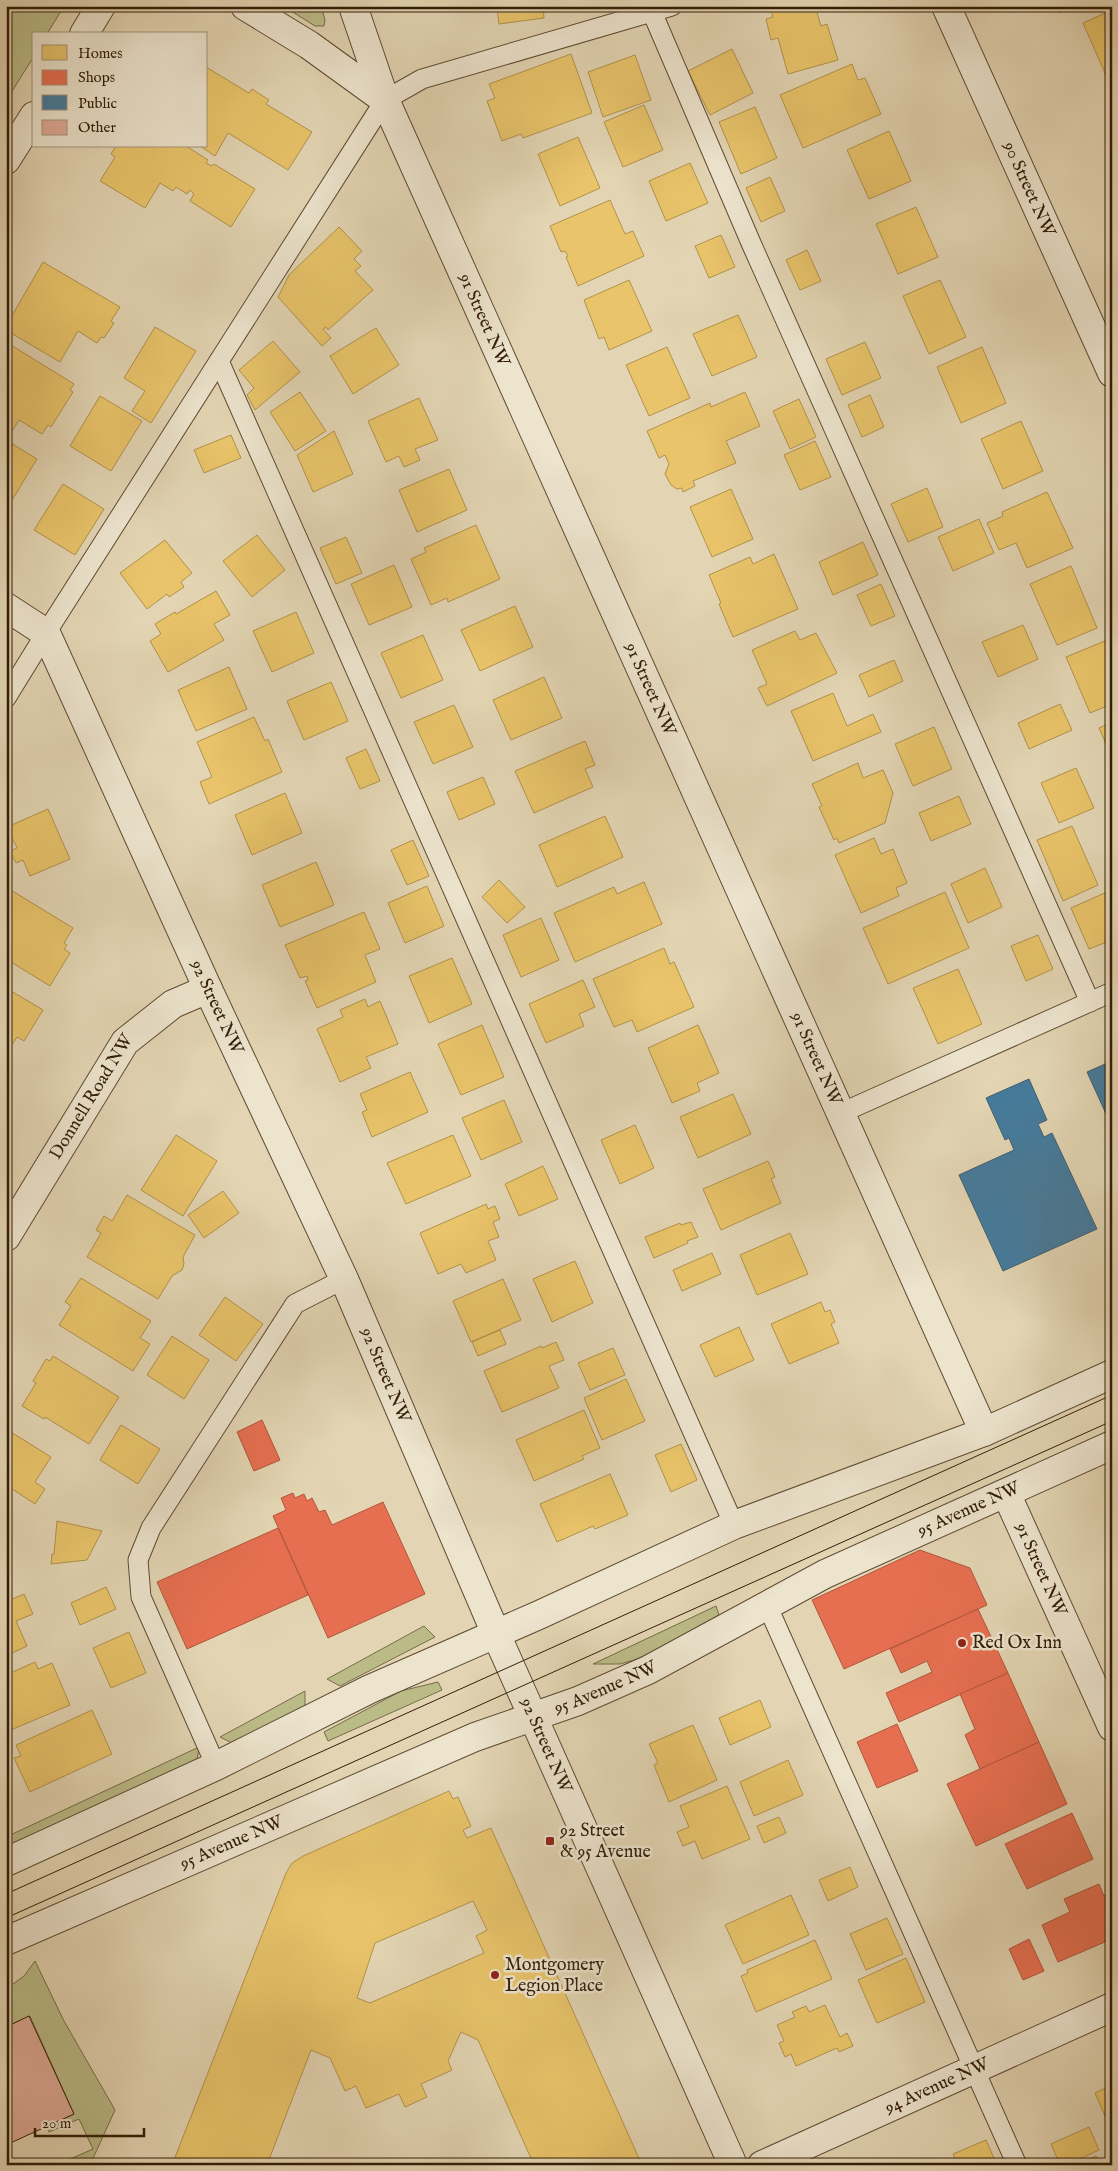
<svg xmlns="http://www.w3.org/2000/svg" width="1118" height="2171" viewBox="0 0 1118 2171" font-family="'IM FELL English',serif">
	<style>
		.green { fill: #bb8; stroke: #766c48 }
		.homes { fill: #e9c46a; stroke: #b2924c; fill-rule: evenodd }
		.shops { fill: #e76f51; stroke: #b1563b }
		.public { fill: #457b9d; stroke: #3f5f70 }
		.building { fill: #dfaa97; stroke: #321d07 }
		.lines { fill: none; stroke-linecap: round; stroke-linejoin: round }
		.service-casing { stroke: #5e4b32; stroke-width: 21 }
		.minor-casing { stroke: #5e4b32; stroke-width: 30 }
		.tertiary-casing { stroke: #5e4b32; stroke-width: 30 }
		.service { stroke: #ede4ce; stroke-width: 19 }
		.minor { stroke: #ede4ce; stroke-width: 28 }
		.tertiary { stroke: #ede4ce; stroke-width: 28 }
		.tram { stroke: #321d07; stroke-width: 1 }
		.poi-dot { fill: #8f2418; stroke: #ede4ce; stroke-width: 2 }
		.labels { text-anchor: middle; dominant-baseline: central; stroke-width: 5; stroke-linejoin: round; paint-order: stroke }
		.street-label { font-size: 18px; fill: #321d07; stroke: #ede4ce }
		.poi-label { font-size: 18px; fill: #321d07; stroke: #ede4ce; text-anchor: start }
	</style>
	<rect width="100%" height="100%" fill="#e3d5b3"/>
	<filter id="stains"><feTurbulence type="fractalNoise" baseFrequency=".004" numOctaves="4"/><feColorMatrix values="0 0 0 0 .2 0 0 0 0 .09 0 0 0 0 .02 0 0 0 .5 -.17"/></filter>
	<radialGradient id="worn" r=".72"><stop offset=".6" stop-color="#630" stop-opacity="0"/><stop offset="1" stop-color="#630" stop-opacity=".3"/></radialGradient>
	<g class="green">
		<polygon points="6,6 64,6 47,34 34,34 34,56 6,101"/>
		<polygon points="283,6 321,6 325,20 324,26 315,26"/>
		<polygon points="716,1606 719,1615 651,1653 634,1660 620,1664 593,1664"/>
		<polygon points="424,1626 435,1637 340,1686 327,1679"/>
		<polygon points="438,1682 442,1690 328,1741 324,1732 401,1691"/>
		<polygon points="305,1691 305,1708 236,1745 220,1737"/>
		<polygon points="199,1747 196,1767 14,1847 6,1846 6,1837"/>
		<polygon points="35,1961 64,2021 115,2110 90,2165 70,2165 68,2160 93,2149 79,2119 49,2132 46,2126 74,2114 30,2016 6,2027 6,1989 24,1976"/>
	</g>
	<g class="homes">
		<polygon points="487,6 543,6 544,18 499,24 497,9 488,10"/>
		<polygon points="781,6 815,6 821,26 827,24 838,60 788,74 778,38 771,40 766,19 773,17 770,9"/>
		<polygon points="1056,6 1074,6 1059,13"/>
		<polygon points="1112,10 1112,89 1083,23"/>
		<polygon points="732,49 753,93 710,115 688,71"/>
		<polygon points="571,54 592,113 523,138 521,134 502,141 487,101 495,98 489,84"/>
		<polygon points="635,55 651,100 603,117 588,72"/>
		<polygon points="852,64 858,80 865,78 881,114 803,148 780,95"/>
		<polygon points="206,67 249,93 252,89 269,100 266,104 312,132 288,170 228,133 215,156 200,146 206,146"/>
		<polygon points="644,105 663,150 623,167 604,122"/>
		<polygon points="755,107 777,158 741,174 719,122"/>
		<polygon points="889,131 911,181 869,199 847,150"/>
		<polygon points="578,137 600,188 560,206 538,154"/>
		<polygon points="116,146 186,146 208,160 206,163 212,166 214,164 255,189 231,227 190,201 194,194 190,190 187,194 176,187 173,191 160,183 145,208 100,181 115,157 111,154"/>
		<polygon points="690,163 708,203 666,221 649,181"/>
		<polygon points="770,177 785,211 761,222 746,188"/>
		<polygon points="610,200 625,234 633,231 644,256 578,286 566,257 568,256 565,251 561,252 550,226"/>
		<polygon points="916,207 938,257 898,274 876,224"/>
		<polygon points="339,227 362,251 354,259 361,266 355,271 373,290 328,330 326,327 323,329 331,338 322,346 278,297 289,275"/>
		<polygon points="721,235 735,267 709,278 695,246"/>
		<polygon points="807,250 821,281 800,290 786,260"/>
		<polygon points="43,262 120,307 111,321 114,323 104,338 101,337 97,343 78,331 60,362 6,330 6,326"/>
		<polygon points="629,280 652,331 609,350 604,337 599,339 584,300"/>
		<polygon points="940,280 966,337 929,354 903,296"/>
		<polygon points="738,315 757,357 712,376 693,334"/>
		<polygon points="155,327 196,351 151,423 132,411 145,391 124,378"/>
		<polygon points="376,328 399,365 353,394 330,356"/>
		<polygon points="273,341 300,372 255,410 247,395 254,388 239,370"/>
		<polygon points="6,342 74,384 70,390 73,392 51,427 48,425 42,434 19,420 9,436 6,434"/>
		<polygon points="865,342 881,378 842,395 826,359"/>
		<polygon points="667,347 690,398 649,416 626,365"/>
		<polygon points="982,347 1006,403 961,423 937,367"/>
		<polygon points="300,392 326,431 295,451 270,412"/>
		<polygon points="745,392 760,426 726,441 736,463 693,481 695,486 683,492 682,488 677,489 671,485 665,474 669,464 665,455 659,458 647,431 710,403 711,407"/>
		<polygon points="870,395 884,427 862,437 848,405"/>
		<polygon points="100,396 142,421 111,471 70,446"/>
		<polygon points="419,398 438,440 415,449 420,460 404,467 399,456 386,462 368,421"/>
		<polygon points="799,399 816,437 790,449 773,411"/>
		<polygon points="1021,421 1043,471 1003,489 981,439"/>
		<polygon points="334,431 353,474 313,492 297,455"/>
		<polygon points="231,435 241,458 204,473 194,450"/>
		<polygon points="6,440 37,459 6,510"/>
		<polygon points="815,441 831,477 800,490 784,455"/>
		<polygon points="449,469 467,510 417,532 399,490"/>
		<polygon points="63,484 104,509 75,555 34,530"/>
		<polygon points="927,488 943,527 908,542 891,504"/>
		<polygon points="731,489 753,539 712,557 690,507"/>
		<polygon points="1047,492 1073,548 1027,568 1016,543 999,550 987,523 1003,516 1002,512"/>
		<polygon points="979,519 994,553 953,571 938,537"/>
		<polygon points="476,525 500,579 448,602 447,598 431,605 411,559 426,552 424,548"/>
		<polygon points="257,535 285,570 252,597 223,561"/>
		<polygon points="346,537 362,573 336,584 320,548"/>
		<polygon points="165,540 192,573 181,582 184,587 169,597 167,594 147,609 120,573"/>
		<polygon points="863,542 878,575 833,595 819,562"/>
		<polygon points="774,554 798,609 733,637 719,604 721,603 709,575 750,557 753,564"/>
		<polygon points="394,565 412,607 369,625 351,584"/>
		<polygon points="1071,566 1097,628 1057,645 1030,584"/>
		<polygon points="881,584 895,616 871,626 857,595"/>
		<polygon points="216,591 230,615 214,624 224,640 168,672 150,641 161,634 155,624 175,612 176,614"/>
		<polygon points="515,606 533,647 480,671 461,630"/>
		<polygon points="296,612 314,653 272,672 253,631"/>
		<polygon points="1023,625 1038,659 998,677 982,642"/>
		<polygon points="795,631 800,640 816,633 837,673 767,706 758,688 767,684 752,650"/>
		<polygon points="423,635 443,680 401,698 381,653"/>
		<polygon points="1112,638 1112,704 1090,713 1066,657"/>
		<polygon points="894,660 903,681 869,697 859,675"/>
		<polygon points="229,667 247,709 196,731 178,690"/>
		<polygon points="544,677 562,718 511,740 493,700"/>
		<polygon points="331,682 348,721 304,740 287,701"/>
		<polygon points="833,693 847,726 873,714 881,732 813,761 791,711"/>
		<polygon points="1060,704 1072,730 1029,749 1018,723"/>
		<polygon points="454,705 473,747 433,764 414,722"/>
		<polygon points="254,717 265,741 268,739 282,772 209,804 200,782 212,777 197,742"/>
		<polygon points="1112,722 1112,757 1099,728"/>
		<polygon points="934,727 952,769 913,786 895,744"/>
		<polygon points="585,741 595,765 585,769 593,787 534,813 515,771"/>
		<polygon points="366,749 380,781 360,789 346,758"/>
		<polygon points="858,763 863,778 883,770 893,793 885,823 839,843 837,838 834,840 819,807 822,806 812,784"/>
		<polygon points="1076,768 1094,808 1059,823 1041,783"/>
		<polygon points="483,777 495,804 459,820 447,792"/>
		<polygon points="285,793 302,833 252,855 235,815"/>
		<polygon points="959,796 971,824 931,841 919,813"/>
		<polygon points="48,809 70,859 30,876 23,860 16,863 10,851 17,848 7,827"/>
		<polygon points="605,816 623,857 557,887 539,845"/>
		<polygon points="1072,826 1098,885 1063,901 1037,840"/>
		<polygon points="874,838 881,854 893,849 907,883 896,888 899,896 861,913 835,855"/>
		<polygon points="413,840 429,876 407,885 391,850"/>
		<polygon points="316,862 334,905 280,927 262,885"/>
		<polygon points="985,868 1002,907 968,923 951,884"/>
		<polygon points="499,880 525,907 507,923 482,897"/>
		<polygon points="644,882 662,924 575,962 554,913 614,887 617,894"/>
		<polygon points="427,886 444,926 405,943 388,903"/>
		<polygon points="6,887 73,928 64,943 67,945 64,949 70,953 50,986 6,959"/>
		<polygon points="1109,891 1112,896 1112,940 1089,949 1071,908"/>
		<polygon points="945,892 969,948 888,984 863,928"/>
		<polygon points="364,912 380,949 365,955 376,982 317,1008 305,981 308,980 307,976 300,978 285,945"/>
		<polygon points="541,918 559,960 521,977 503,935"/>
		<polygon points="1038,935 1053,969 1026,981 1011,946"/>
		<polygon points="664,948 670,964 674,962 694,1007 637,1032 632,1020 614,1027 593,979"/>
		<polygon points="452,958 472,1004 429,1023 409,976"/>
		<polygon points="958,969 982,1024 938,1044 913,988"/>
		<polygon points="583,980 595,1007 579,1014 584,1026 546,1043 529,1004"/>
		<polygon points="6,988 43,1010 24,1041 17,1037 9,1050 6,1049"/>
		<polygon points="365,999 368,1007 380,1001 398,1044 366,1057 371,1068 340,1082 317,1029 343,1017 340,1010"/>
		<polygon points="482,1025 504,1077 461,1095 438,1044"/>
		<polygon points="698,1025 719,1073 697,1083 700,1091 672,1103 648,1048"/>
		<polygon points="410,1072 428,1112 372,1137 362,1112 367,1110 360,1094"/>
		<polygon points="733,1094 751,1134 698,1158 680,1117"/>
		<polygon points="504,1100 522,1142 481,1160 462,1118"/>
		<polygon points="635,1125 654,1168 620,1184 601,1140"/>
		<polygon points="176,1135 217,1161 183,1216 141,1190"/>
		<polygon points="453,1135 471,1176 406,1204 387,1163"/>
		<polygon points="768,1161 775,1177 771,1179 781,1203 721,1230 703,1189"/>
		<polygon points="543,1166 558,1199 519,1216 505,1184"/>
		<polygon points="223,1191 239,1213 204,1238 188,1215"/>
		<polygon points="127,1195 195,1235 183,1257 184,1264 182,1270 172,1276 158,1299 87,1257 101,1233 96,1230 104,1216 112,1221"/>
		<polygon points="486,1204 488,1209 495,1206 500,1219 493,1222 499,1237 488,1241 496,1260 466,1273 461,1264 438,1274 420,1233"/>
		<polygon points="691,1222 698,1237 687,1241 688,1243 654,1258 645,1237 680,1223 681,1225"/>
		<polygon points="790,1233 808,1274 757,1295 740,1255"/>
		<polygon points="712,1253 721,1274 682,1291 673,1270"/>
		<polygon points="575,1261 593,1303 552,1322 533,1279"/>
		<polygon points="81,1278 151,1321 140,1338 150,1344 133,1371 59,1325 71,1306 65,1302"/>
		<polygon points="503,1279 521,1320 471,1342 453,1301"/>
		<polygon points="225,1297 263,1324 236,1361 199,1335"/>
		<polygon points="821,1302 825,1312 830,1310 835,1322 831,1324 839,1343 789,1364 771,1324"/>
		<polygon points="739,1327 754,1360 715,1377 700,1345"/>
		<polygon points="500,1330 506,1344 478,1356 472,1342"/>
		<polygon points="172,1336 209,1360 184,1399 147,1375"/>
		<polygon points="556,1342 564,1360 549,1366 559,1388 502,1412 484,1371 541,1346 542,1348"/>
		<polygon points="613,1348 625,1375 590,1390 578,1363"/>
		<polygon points="53,1356 119,1397 89,1444 45,1417 44,1419 22,1406 36,1383 33,1381 46,1359 50,1361"/>
		<polygon points="626,1379 645,1421 602,1440 584,1398"/>
		<polygon points="584,1410 600,1448 582,1456 584,1459 534,1481 516,1440"/>
		<polygon points="121,1425 160,1449 138,1484 100,1460"/>
		<polygon points="6,1429 51,1457 35,1482 45,1489 35,1504 6,1485"/>
		<polygon points="681,1444 697,1480 671,1492 655,1455"/>
		<polygon points="610,1474 628,1515 595,1529 593,1526 557,1542 540,1504"/>
		<polygon points="1112,1492 1112,1503 1108,1494"/>
		<polygon points="6,1520 8,1520 7,1545 11,1545 10,1570 6,1570"/>
		<polygon points="57,1521 102,1531 87,1560 51,1564 52,1554 54,1554"/>
		<polygon points="106,1587 116,1609 80,1625 71,1603"/>
		<polygon points="24,1594 33,1614 16,1621 27,1646 6,1656 6,1602"/>
		<polygon points="129,1632 146,1673 111,1688 93,1648"/>
		<polygon points="35,1662 38,1669 52,1663 70,1705 6,1732 6,1675"/>
		<polygon points="760,1700 771,1727 730,1745 719,1718"/>
		<polygon points="92,1710 112,1754 30,1792 14,1758 21,1756 16,1745"/>
		<polygon points="693,1725 717,1780 669,1802 654,1765 658,1763 649,1744"/>
		<polygon points="788,1760 803,1795 754,1816 740,1782"/>
		<polygon points="727,1786 750,1839 702,1859 695,1841 683,1846 677,1832 689,1827 680,1806"/>
		<path d="M449,1791L453,1799L458,1797L471,1826L463,1830L467,1838L491,1828L642,2165H534L478,2040L461,2032L448,2061L452,2070L421,2084L427,2097L405,2107L399,2094L366,2108L356,2086L345,2091L330,2058L311,2050L267,2165H172L286,1873L292,1863L303,1856ZM473,1901L487,1930L476,1936L484,1953L370,2003L357,1998L375,1943Z"/>
		<polygon points="779,1817 786,1833 764,1843 757,1826"/>
		<polygon points="850,1867 858,1887 828,1901 819,1880"/>
		<polygon points="791,1895 809,1935 743,1964 725,1925"/>
		<polygon points="887,1918 903,1954 866,1970 850,1934"/>
		<polygon points="815,1940 832,1979 756,2012 741,1976 748,1973 747,1970"/>
		<polygon points="906,1958 925,2002 877,2023 858,1980"/>
		<polygon points="825,2005 840,2037 847,2033 853,2046 839,2052 837,2048 796,2066 791,2054 785,2057 779,2043 784,2041 777,2025 795,2017 792,2012 806,2006 809,2012"/>
		<polygon points="1112,2077 1112,2114 1105,2116 1095,2093 1110,2086 1107,2079"/>
		<polygon points="1089,2127 1099,2150 1067,2165 1060,2165 1051,2144"/>
		<polygon points="986,2140 997,2165 958,2165 953,2154"/>
		<polygon points="1096,2156 1100,2165 1076,2165"/>
	</g>
	<g class="shops">
		<polygon points="262,1420 280,1460 254,1471 237,1432"/>
		<polygon points="293,1493 295,1498 304,1494 307,1501 312,1498 319,1512 325,1510 332,1525 383,1502 425,1594 328,1638 273,1516 286,1510 281,1498"/>
		<polygon points="278,1528 308,1595 187,1649 157,1582"/>
		<polygon points="920,1550 970,1568 987,1605 844,1669 812,1600"/>
		<polygon points="978,1609 1008,1673 899,1722 886,1693 932,1672 927,1661 901,1673 890,1649"/>
		<polygon points="1008,1673 1039,1742 980,1769 965,1735 975,1729 960,1694"/>
		<polygon points="897,1724 918,1771 877,1788 857,1742"/>
		<polygon points="1039,1742 1067,1804 976,1846 947,1784"/>
		<polygon points="1072,1813 1093,1859 1027,1889 1005,1844"/>
		<polygon points="1099,1884 1104,1896 1109,1894 1112,1901 1112,1939 1058,1962 1042,1925 1070,1912 1064,1899"/>
		<polygon points="1029,1939 1044,1971 1023,1980 1009,1949"/>
	</g>
	<g class="public">
		<polygon points="1112,1061 1112,1127 1087,1072"/>
		<polygon points="1029,1079 1047,1120 1038,1124 1044,1137 1052,1133 1097,1229 1003,1271 959,1175 1014,1150 1009,1138 1005,1140 986,1098"/>
	</g>
	<polygon class="building" points="29,2016 74,2114 6,2145 6,2027"/>
	<g class="lines">
		<g class="service-casing">
			<g id="service">
				<polyline points="672,6 652,12 751,243 1090,1002"/>
				<polyline points="219,361 734,1525"/>
				<polyline points="6,698 46,633 385,100 422,79 652,12 652,6"/>
				<polyline points="841,1113 1112,992"/>
				<polyline points="767,1605 1017,2165"/>
				<polyline points="216,1766 141,1597 138,1560 151,1528 295,1304 344,1279"/>
			</g>
		</g>
		<g class="minor-casing">
			<g id="minor">
				<path id="s1" d="M245,6L309,45L385,100L984,1432"/>
				<polyline points="353,6 385,100"/>
				<path id="s2" d="M946,6L1112,373"/>
				<polyline points="84,34 101,6"/>
				<polyline points="6,160 34,116"/>
				<path id="s3" d="M6,607L46,633L208,989L344,1279L496,1634"/>
				<path id="s4" d="M6,1237L125,1042L173,1004L208,989"/>
				<path id="s5" d="M1006,1493L1112,1727"/>
				<path id="s6" d="M762,2165L1112,2007"/>
			</g>
		</g>
		<g class="tertiary-casing">
			<g id="tertiary">
				<path id="s7" d="M496,1634L733,2165"/>
				<polyline points="6,1862 216,1766 370,1689 539,1615 734,1525 984,1432 1112,1374"/>
				<path id="s8" d="M6,1941L475,1737L578,1701L648,1670L825,1574L1112,1445"/>
			</g>
		</g>
		<use href="#service" class="service"/>
		<use href="#minor" class="minor"/>
		<use href="#tertiary" class="tertiary"/>
		<g class="tram">
			<polyline points="6,1894 1112,1395"/>
			<polyline points="6,1918 1112,1421"/>
		</g>
	</g>
	<g class="poi-dot">
		<circle cx="962" cy="1643" r="5"/>
		<rect x="545" y="1836" width="10" height="10" rx="2.5"/>
		<circle cx="495" cy="1975" r="5"/>
	</g>
	<g class="labels">
		<g class="street-label">
			<text stroke="none"><textPath href="#s2" startOffset="201">90 Street NW</textPath></text>
			<text stroke="none"><textPath href="#s1" startOffset="410">91 Street NW</textPath></text>
			<text stroke="none"><textPath href="#s1" startOffset="815">91 Street NW</textPath></text>
			<text stroke="none"><textPath href="#s3" startOffset="459">92 Street NW</textPath></text>
			<text stroke="none"><textPath href="#s1" startOffset="1220">91 Street NW</textPath></text>
			<text stroke="none"><textPath href="#s4" startOffset="164">Donnell Road NW</textPath></text>
			<text stroke="none"><textPath href="#s3" startOffset="864">92 Street NW</textPath></text>
			<text stroke="none"><textPath href="#s8" startOffset="1056">95 Avenue NW</textPath></text>
			<text stroke="none"><textPath href="#s5" startOffset="84">91 Street NW</textPath></text>
			<text stroke="none"><textPath href="#s8" startOffset="651">95 Avenue NW</textPath></text>
			<text stroke="none"><textPath href="#s7" startOffset="122">92 Street NW</textPath></text>
			<text stroke="none"><textPath href="#s8" startOffset="246">95 Avenue NW</textPath></text>
			<text stroke="none"><textPath href="#s6" startOffset="192">94 Avenue NW</textPath></text>
		</g>
		<g class="poi-label">
			<text x="972" y="1643">Red Ox Inn</text>
			<text x="560" y="1831">92 Street<tspan x="560" dy="21">&amp; 95 Avenue</tspan></text>
			<text x="505" y="1965">Montgomery<tspan x="505" dy="21">Legion Place</tspan></text>
		</g>
	</g>
	<rect width="1118" height="2171" fill="none" stroke="#e3d5b3" stroke-width="25"/>
	<rect x="8" y="8" width="1103" height="2156" fill="none" stroke="#321d07" stroke-width="2.5"/>
	<rect x="12" y="12" width="1093" height="2146" fill="none" stroke="#321d07"/>
	<rect x="32" y="32" width="175" height="115" fill="#ede4ce" stroke="#a2947e"/>
	<rect x="42" y="45" width="25" height="15" fill="#e9c46a" stroke="#a2947e"/>
	<text x="78" y="58" font-size="15" fill="#321d07">Homes</text>
	<rect x="42" y="70" width="25" height="15" fill="#e76f51" stroke="#a2947e"/>
	<text x="78" y="82" font-size="15" fill="#321d07">Shops</text>
	<rect x="42" y="95" width="25" height="15" fill="#457b9d" stroke="#a2947e"/>
	<text x="78" y="108" font-size="15" fill="#321d07">Public</text>
	<rect x="42" y="120" width="25" height="15" fill="#dfaa97" stroke="#a2947e"/>
	<text x="78" y="132" font-size="15" fill="#321d07">Other</text>
	<path d="M35 2128v8h109v-8" fill="none" stroke="#321d07" stroke-width="2.5"/>
	<text x="42" y="2128" font-size="15" fill="#321d07" stroke="#ede4ce" stroke-width="4" paint-order="stroke">20 m</text>
	<rect width="100%" height="100%" filter="url(#stains)"/>
	<rect width="100%" height="100%" fill="url(#worn)"/>
</svg>
